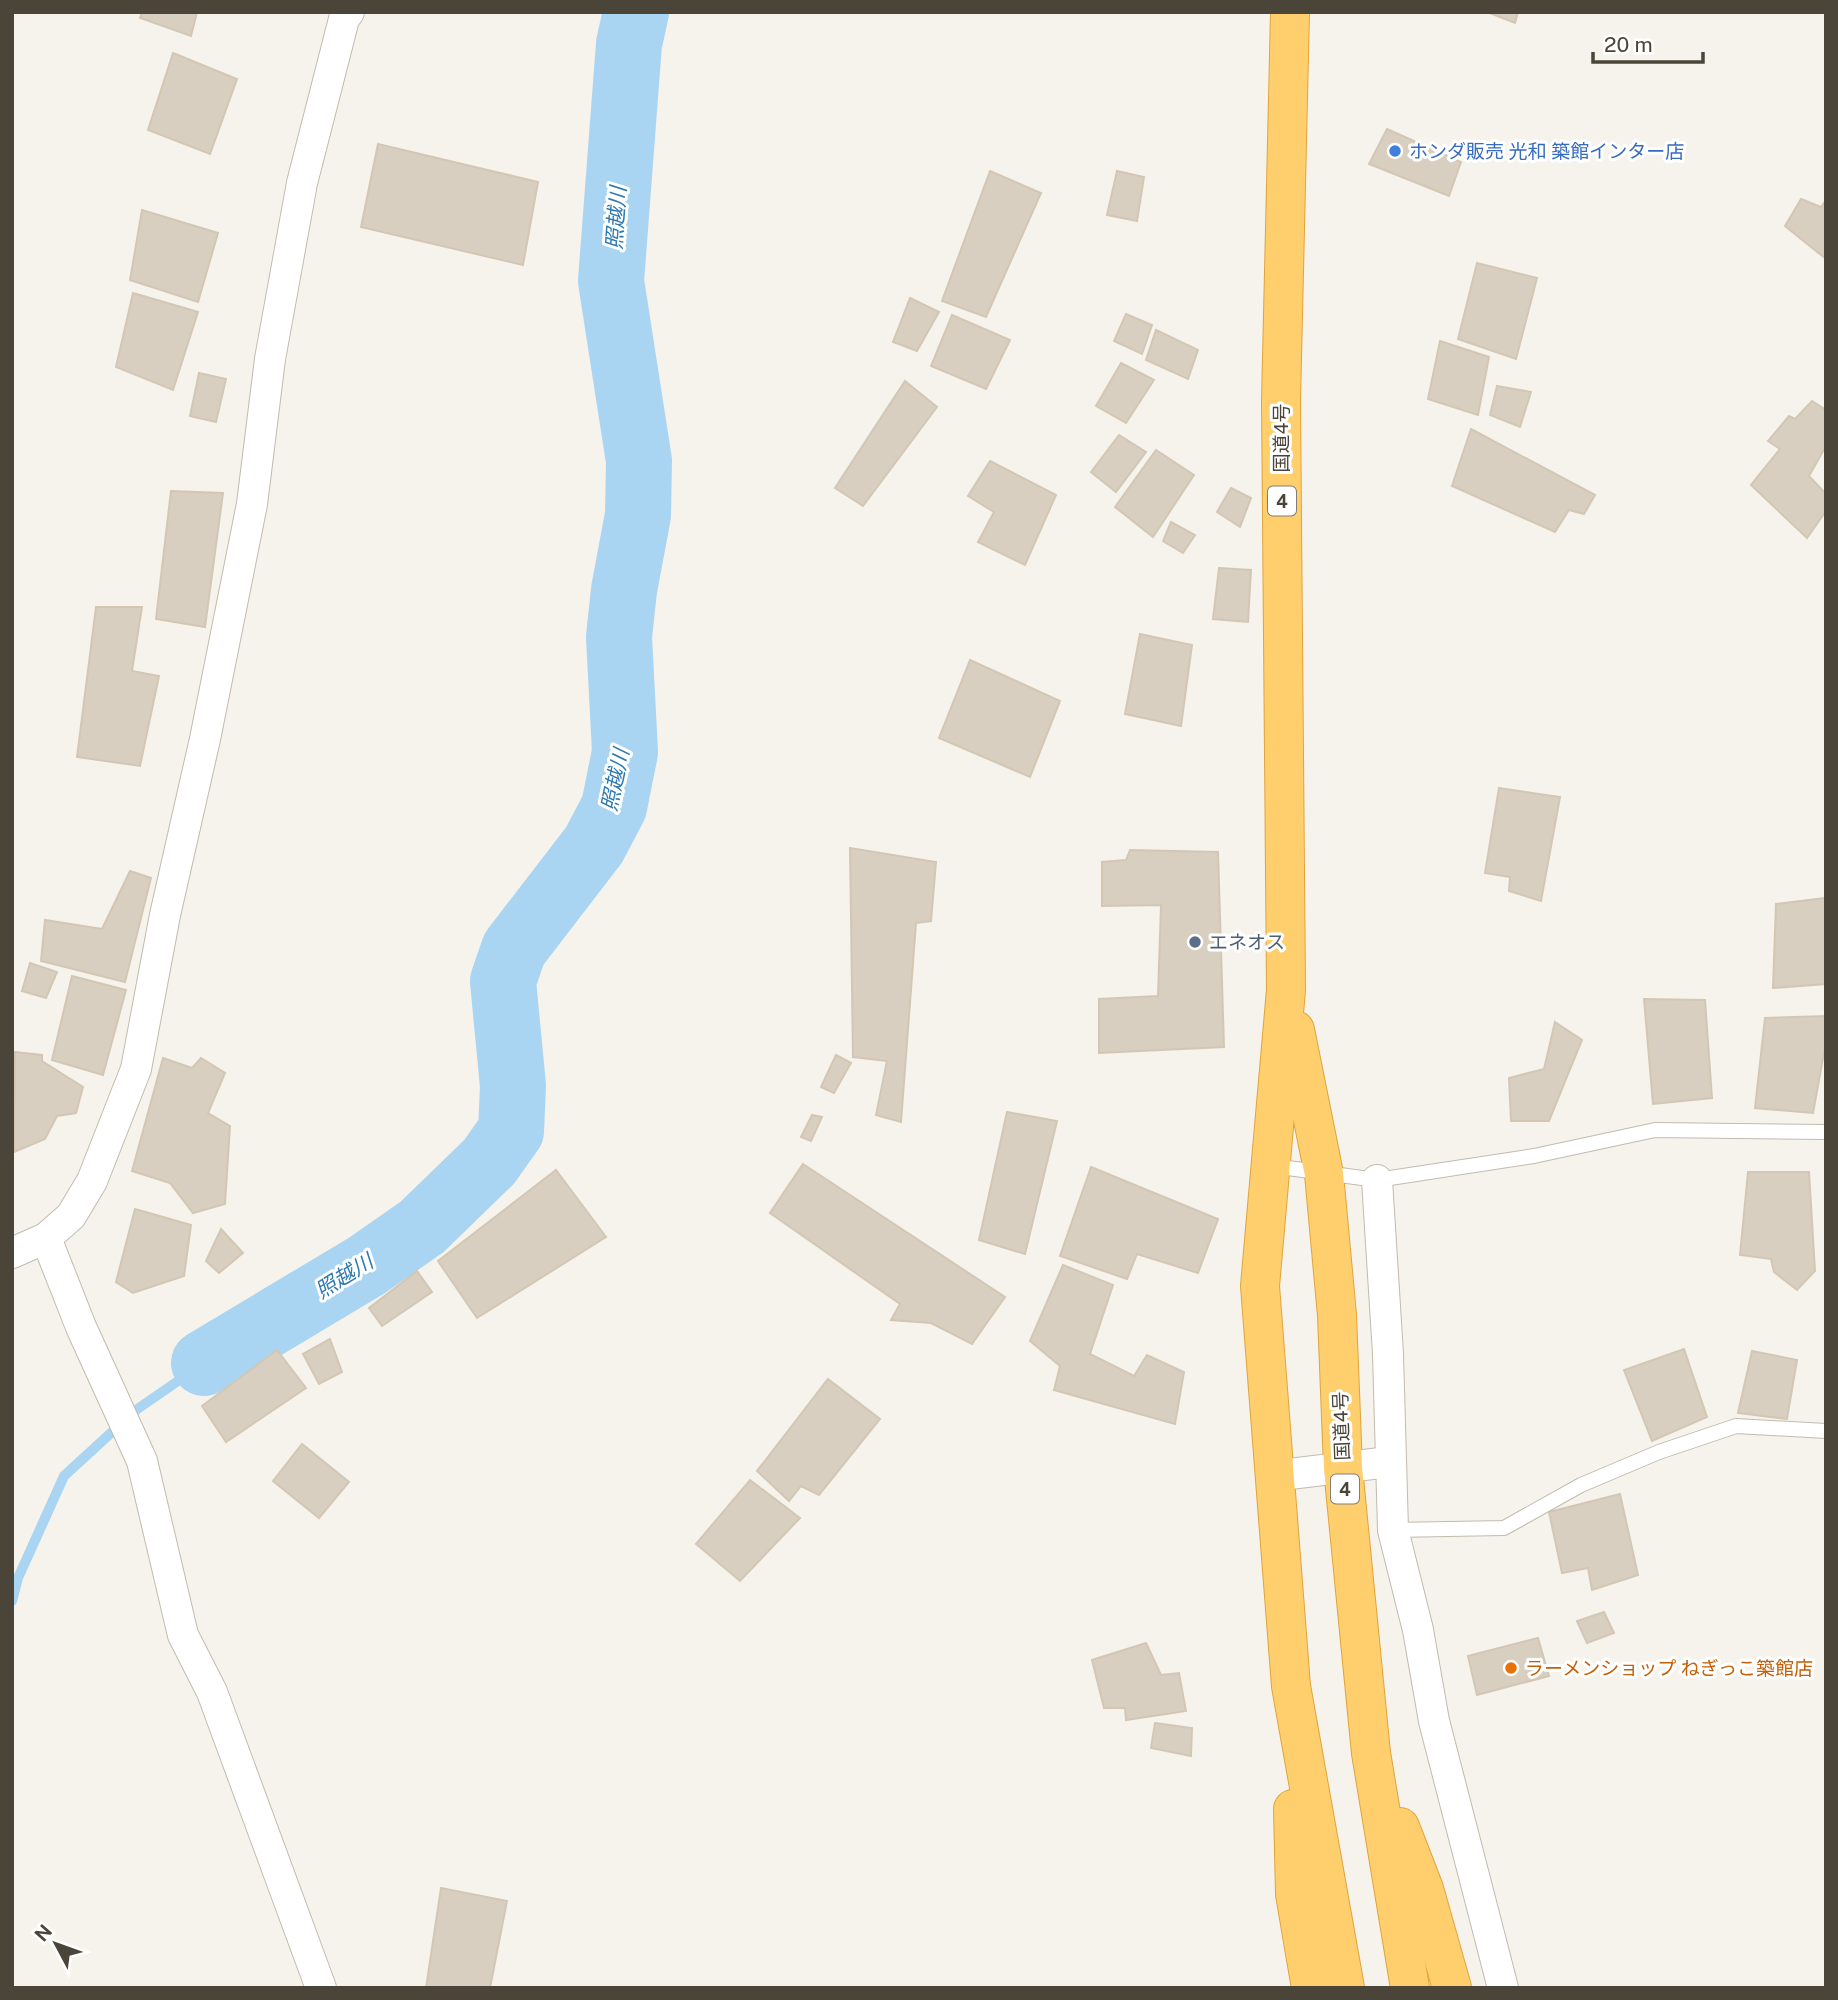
<svg xmlns="http://www.w3.org/2000/svg" width="1838" height="2000" viewBox="0 0 1838 2000" font-family="'Public Sans','Noto Sans JP',sans-serif">
	<style>
		.lines { fill: none; stroke-linecap: round; stroke-linejoin: round }
		.stream { stroke: #a9d4f2; stroke-width: 10 }
		.river { stroke: #a9d4f2; stroke-width: 66 }
		.building { fill: #d8cfc1; stroke: #d3c7b4; stroke-width: 2 }
		.lane-casing { stroke: #c2bbae; stroke-width: 16 }
		.street-casing { stroke: #c2bbae; stroke-width: 32 }
		.highway-casing { stroke: #e0a43c; stroke-width: 40 }
		.lane { stroke: #fff; stroke-width: 14 }
		.street { stroke: #fff; stroke-width: 30 }
		.highway { stroke: #ffcf6e; stroke-width: 38 }
		.shop-dot { fill: #3f7fe0; stroke: #fff; stroke-width: 2.5 }
		.service-dot { fill: #5c6f8a; stroke: #fff; stroke-width: 2.5 }
		.food-dot { fill: #e8710a; stroke: #fff; stroke-width: 2.5 }
		.labels { text-anchor: middle; dominant-baseline: central; stroke-width: 6; stroke-linejoin: round; paint-order: stroke }
		.shield { fill: #fff; stroke: #817c74; stroke-width: 2 }
		.shield-label { font-size: 18px; font-weight: bold; fill: #4b4439 }
		.shop-label { font-size: 19px; fill: #366cbe; stroke: #fff; text-anchor: start }
		.street-label { font-size: 19px; fill: #4b4439; stroke: #fff }
		.service-label { font-size: 19px; fill: #4e5e75; stroke: #fff; text-anchor: start }
		.food-label { font-size: 19px; fill: #c56008; stroke: #fff; text-anchor: start }
		.water-label { font-size: 21px; font-style: italic; fill: #2e7ab2; stroke: #fff }
	</style>
	<rect width="100%" height="100%" fill="#f6f3ec"/>
	<g class="lines">
		<polyline class="stream" points="12,1601 18,1578 64,1476 136,1410 204,1363"/>
		<polyline class="river" points="204,1363 366,1266 422,1227 489,1162 511,1131 513,1086 503,981 514,949 594,845 614,807 625,752 619,637 624,590 638,515 639,461 611,281 629,44 636,12"/>
	</g>
	<g class="building">
		<polygon points="142,12 197,12 191,36 140,18"/>
		<polygon points="1487,12 1518,12 1515,23"/>
		<polygon points="173,53 237,79 210,154 148,130"/>
		<polygon points="1387,129 1461,162 1449,196 1369,164"/>
		<polygon points="378,144 538,182 523,265 361,227"/>
		<polygon points="990,171 1041,193 986,317 942,301"/>
		<polygon points="1117,171 1144,177 1137,221 1107,215"/>
		<polygon points="1801,199 1821,207 1826,200 1826,259 1785,226"/>
		<polygon points="142,210 218,233 198,302 130,280"/>
		<polygon points="1477,263 1537,278 1516,359 1458,339"/>
		<polygon points="133,293 198,312 173,390 116,367"/>
		<polygon points="910,298 939,312 917,351 893,342"/>
		<polygon points="1126,314 1152,325 1142,354 1114,341"/>
		<polygon points="952,315 1010,340 986,389 931,366"/>
		<polygon points="1156,330 1198,350 1188,379 1146,360"/>
		<polygon points="1440,341 1489,357 1478,415 1428,399"/>
		<polygon points="1121,363 1154,380 1126,423 1096,406"/>
		<polygon points="199,373 226,379 216,422 190,416"/>
		<polygon points="905,381 937,407 863,506 835,488"/>
		<polygon points="1497,386 1531,392 1520,427 1490,415"/>
		<polygon points="1812,401 1826,410 1826,446 1809,476 1826,494 1826,511 1807,538 1751,485 1780,449 1768,441 1789,416 1795,419"/>
		<polygon points="1471,429 1595,495 1584,514 1569,510 1555,532 1452,486"/>
		<polygon points="1119,435 1146,452 1116,492 1091,472"/>
		<polygon points="1156,450 1194,475 1153,537 1115,507"/>
		<polygon points="990,461 1056,495 1025,565 978,542 994,512 968,496"/>
		<polygon points="1231,488 1251,498 1240,527 1217,512"/>
		<polygon points="171,491 223,493 205,627 156,619"/>
		<polygon points="1171,522 1195,535 1183,553 1163,541"/>
		<polygon points="1219,568 1251,570 1248,622 1213,619"/>
		<polygon points="96,607 142,607 132,671 159,676 140,766 77,757"/>
		<polygon points="1140,634 1192,645 1181,726 1125,714"/>
		<polygon points="970,660 1060,701 1030,777 939,738"/>
		<polygon points="1499,788 1560,797 1541,901 1509,891 1510,877 1485,873"/>
		<polygon points="850,848 936,862 931,921 916,923 901,1122 876,1115 887,1061 853,1057"/>
		<polygon points="1130,850 1218,852 1224,1047 1099,1053 1099,999 1158,996 1161,905 1102,906 1102,862 1126,860"/>
		<polygon points="130,871 151,878 125,982 41,961 45,920 102,929"/>
		<polygon points="1826,898 1826,984 1773,988 1776,904"/>
		<polygon points="30,963 57,972 46,998 22,991"/>
		<polygon points="72,976 126,990 103,1075 52,1060"/>
		<polygon points="1644,999 1705,1000 1712,1098 1653,1104"/>
		<polygon points="1826,1016 1826,1042 1813,1113 1755,1108 1765,1018"/>
		<polygon points="1555,1022 1582,1040 1549,1121 1511,1121 1509,1078 1544,1069"/>
		<polygon points="15,1052 42,1055 42,1061 83,1087 76,1113 57,1116 45,1139 14,1152"/>
		<polygon points="836,1055 851,1063 834,1093 821,1087"/>
		<polygon points="163,1058 192,1068 201,1058 225,1073 208,1113 230,1126 225,1204 193,1213 170,1183 132,1171"/>
		<polygon points="1007,1112 1057,1121 1025,1254 979,1240"/>
		<polygon points="812,1115 822,1117 811,1141 801,1137"/>
		<polygon points="803,1164 1005,1297 972,1344 931,1323 891,1320 900,1304 770,1213"/>
		<polygon points="1091,1167 1218,1219 1198,1273 1137,1254 1127,1279 1060,1256"/>
		<polygon points="556,1170 606,1237 477,1318 438,1261"/>
		<polygon points="1748,1172 1809,1172 1815,1271 1797,1290 1774,1272 1771,1259 1740,1255"/>
		<polygon points="135,1209 191,1225 184,1276 133,1293 116,1282"/>
		<polygon points="221,1229 243,1253 219,1273 206,1261"/>
		<polygon points="1063,1265 1113,1285 1090,1354 1134,1376 1147,1355 1184,1372 1175,1424 1054,1390 1060,1366 1030,1341"/>
		<polygon points="417,1271 432,1292 382,1326 369,1308"/>
		<polygon points="330,1339 342,1372 319,1384 303,1354"/>
		<polygon points="1684,1349 1707,1417 1652,1441 1624,1370"/>
		<polygon points="277,1350 306,1388 226,1442 202,1406"/>
		<polygon points="1752,1351 1797,1360 1787,1419 1738,1413"/>
		<polygon points="828,1379 880,1419 819,1495 801,1486 789,1501 757,1471"/>
		<polygon points="302,1444 349,1482 319,1518 273,1481"/>
		<polygon points="750,1480 800,1518 740,1581 696,1544"/>
		<polygon points="1620,1494 1638,1575 1592,1590 1588,1568 1562,1573 1549,1512"/>
		<polygon points="1604,1612 1614,1633 1587,1643 1577,1621"/>
		<polygon points="1538,1638 1549,1676 1477,1695 1468,1656"/>
		<polygon points="1146,1643 1161,1675 1179,1673 1186,1711 1126,1720 1125,1708 1104,1708 1092,1660"/>
		<polygon points="1155,1723 1192,1728 1191,1756 1151,1748"/>
		<polygon points="441,1888 507,1901 490,1988 426,1988"/>
	</g>
	<g class="lines">
		<g class="lane-casing">
			<g id="lane">
				<polyline points="1273,1166 1377,1180 1534,1156 1655,1130 1826,1132"/>
				<polyline points="1393,1530 1504,1528 1581,1485 1659,1452 1736,1426 1826,1431"/>
			</g>
		</g>
		<g class="street-casing">
			<g id="street">
				<polyline points="1377,1180 1388,1354 1393,1530 1418,1630 1434,1721 1503,1988"/>
				<polyline points="46,1238 81,1327 142,1461 183,1635 212,1692 321,1988"/>
				<polyline points="12,1253 46,1238 71,1216 92,1181 136,1069 165,915 205,739 252,504 270,359 302,183 344,19 349,12"/>
				<polyline points="1273,1476 1389,1462"/>
			</g>
		</g>
		<g class="highway-casing">
			<g id="highway">
				<polyline points="1290,12 1281,401 1286,990 1260,1286 1291,1686 1345,1988"/>
				<polyline points="1295,1030 1324,1174 1337,1315 1343,1468 1371,1753 1410,1988"/>
				<polyline points="1293,1809 1295,1894 1311,1988"/>
				<polyline points="1400,1827 1424,1889 1452,1988"/>
			</g>
		</g>
		<use href="#lane" class="lane"/>
		<use href="#street" class="street"/>
		<use href="#highway" class="highway"/>
	</g>
	<circle class="shop-dot" cx="1395" cy="151" r="7"/>
	<circle class="service-dot" cx="1195" cy="942" r="7"/>
	<circle class="food-dot" cx="1511" cy="1668" r="7"/>
	<g class="labels">
		<g class="shield">
			<rect x="1268" y="486.5" width="28" height="29" rx="5"/>
			<rect x="1331" y="1474.5" width="28" height="29" rx="5"/>
		</g>
		<g class="shield-label">
			<text x="1282" y="501">4</text>
			<text x="1345" y="1489">4</text>
		</g>
		<g class="shop-label">
			<text x="1409" y="151">ホンダ販売 光和 築館インター店</text>
		</g>
		<g class="street-label">
			<text transform="translate(1281 438) rotate(-90)">国道4号</text>
			<text transform="translate(1341 1426) rotate(-92)">国道4号</text>
		</g>
		<g class="service-label">
			<text x="1209" y="942">エネオス</text>
		</g>
		<g class="food-label">
			<text x="1525" y="1668">ラーメンショップ ねぎっこ築館店</text>
		</g>
		<g class="water-label">
			<text transform="translate(616 218) rotate(-86)">照越川</text>
			<text transform="translate(615 780) rotate(-78)">照越川</text>
			<text transform="translate(344 1276) rotate(-32)">照越川</text>
		</g>
	</g>
	<rect width="1838" height="2000" fill="none" stroke="#4b4439" stroke-width="28"/>
	<g transform="translate(56 1944) rotate(311)" stroke="#ffffff" stroke-width="5" paint-order="stroke">
	<path d="M0-5L12 26L0 18L-12 26Z" fill="#4b4439"/>
	<text y="-10" font-size="19" font-weight="bold" text-anchor="middle" fill="#4b4439">N</text>
	</g>
	<path d="M1593 52v10h110v-10" fill="none" stroke="#4b4439" stroke-width="3.5"/>
	<text x="1604" y="52" font-size="21" fill="#4b4439" stroke="#ffffff" stroke-width="5" paint-order="stroke">20 m</text>
</svg>
